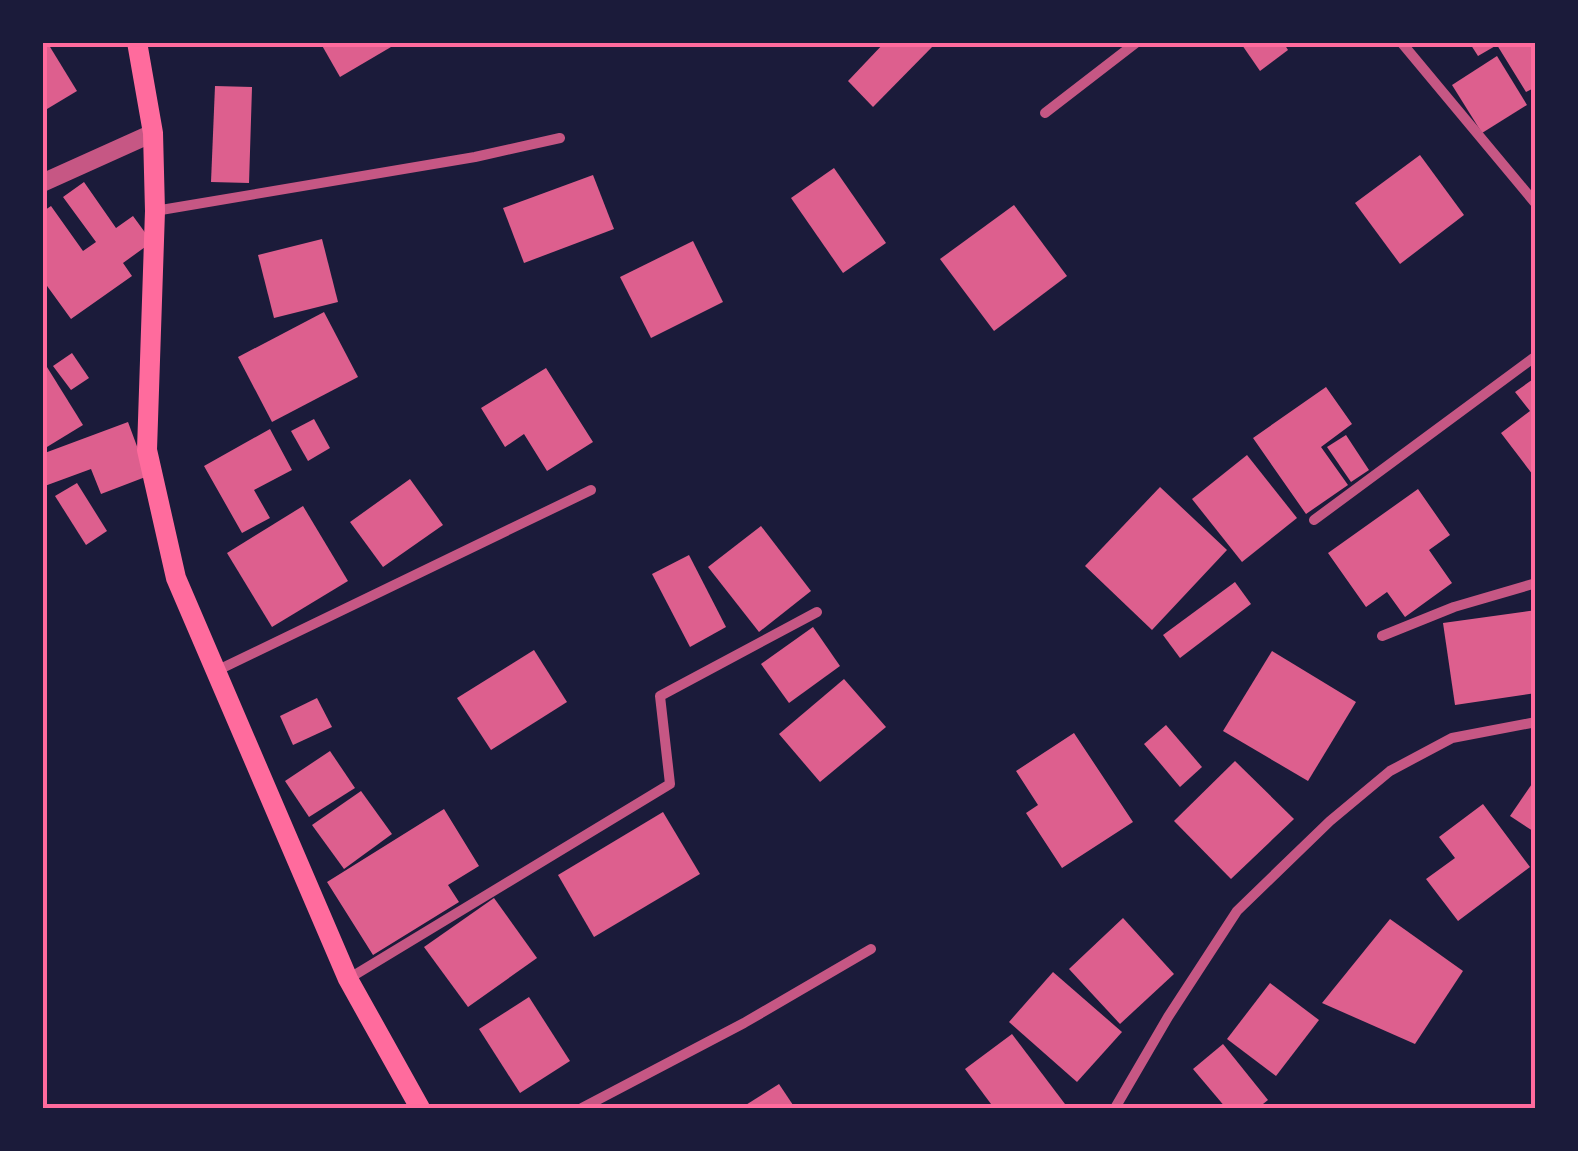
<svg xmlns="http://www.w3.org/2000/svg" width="1578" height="1151" viewBox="0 0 1578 1151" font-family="Montserrat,sans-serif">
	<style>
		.building { fill: #dd5f8e }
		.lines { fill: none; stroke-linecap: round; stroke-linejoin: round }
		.minor { stroke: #c65784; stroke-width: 10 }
		.tertiary { stroke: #c65784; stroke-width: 18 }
		.secondary { stroke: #ff6b9d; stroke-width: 20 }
		.neatline { fill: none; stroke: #ff6b9d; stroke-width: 4 }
	</style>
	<rect width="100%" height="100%" fill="#1b1b3a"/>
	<g class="building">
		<polygon points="42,42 47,42 77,91 42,112"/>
		<polygon points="320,42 388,42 391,47 340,77"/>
		<polygon points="885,42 937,42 873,107 848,81"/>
		<polygon points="1240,42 1283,42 1288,50 1260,71"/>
		<polygon points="1469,42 1536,42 1536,87 1526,92 1497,45 1478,56"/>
		<polygon points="1497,56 1527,105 1482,133 1452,85"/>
		<polygon points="215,86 252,87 249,183 211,182"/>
		<polygon points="1420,155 1464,215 1400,264 1355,203"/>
		<polygon points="834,168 886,243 843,273 791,198"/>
		<polygon points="593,175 614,229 524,263 503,208"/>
		<polygon points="84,182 116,228 133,216 152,242 123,263 132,276 71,319 42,279 42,212 51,206 83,251 96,242 63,197"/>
		<polygon points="1014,205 1067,276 994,331 940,259"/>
		<polygon points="322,239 338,302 274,318 258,255"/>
		<polygon points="693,241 723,302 651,338 620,277"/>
		<polygon points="324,312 358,377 272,422 238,357"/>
		<polygon points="72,353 89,378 71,390 53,366"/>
		<polygon points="42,359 83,425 42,450"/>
		<polygon points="546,368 593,442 547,471 524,434 505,447 481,408"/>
		<polygon points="1536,377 1536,479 1501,433 1530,411 1515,392"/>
		<polygon points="1326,387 1352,424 1321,447 1348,485 1306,514 1253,438"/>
		<polygon points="314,419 330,448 308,461 291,431"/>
		<polygon points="128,422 148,476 101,494 91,469 42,487 42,454"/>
		<polygon points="270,429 292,470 254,490 270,518 242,533 204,466"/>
		<polygon points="1346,435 1369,470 1351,482 1327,447"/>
		<polygon points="1247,455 1297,518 1242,562 1192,499"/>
		<polygon points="410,479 443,525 383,567 350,522"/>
		<polygon points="77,483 107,531 86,545 55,496"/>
		<polygon points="1160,487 1227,550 1152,630 1085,566"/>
		<polygon points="1418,489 1450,535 1429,550 1452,583 1405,617 1387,592 1366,607 1328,553"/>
		<polygon points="303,506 348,581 272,627 227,553"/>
		<polygon points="761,526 811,591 759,632 708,567"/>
		<polygon points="689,555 726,627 690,647 652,574"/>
		<polygon points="1235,582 1251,604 1180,658 1163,635"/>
		<polygon points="1536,610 1536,693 1455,705 1443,623"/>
		<polygon points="813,627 840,666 789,703 761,664"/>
		<polygon points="534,650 567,702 491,750 457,698"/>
		<polygon points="1272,651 1356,702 1308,781 1223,731"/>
		<polygon points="844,679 886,727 820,782 779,734"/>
		<polygon points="317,698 332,727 293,745 280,716"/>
		<polygon points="1166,725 1202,767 1180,787 1144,744"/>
		<polygon points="1074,733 1133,822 1062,868 1026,813 1038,805 1016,771"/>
		<polygon points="330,751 355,788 309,817 285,781"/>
		<polygon points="1235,761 1294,819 1231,879 1174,821"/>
		<polygon points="1536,778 1536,833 1510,816"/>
		<polygon points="361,791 392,834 344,869 312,825"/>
		<polygon points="1483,804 1530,867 1458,921 1426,879 1455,858 1439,837"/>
		<polygon points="444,809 479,866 448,885 459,902 373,955 327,882"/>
		<polygon points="663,812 700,874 594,937 558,875"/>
		<polygon points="494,898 537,958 468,1007 424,947"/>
		<polygon points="1123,918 1174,974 1120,1024 1069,969"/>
		<polygon points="1390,919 1463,971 1415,1044 1322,1003"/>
		<polygon points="1053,972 1122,1032 1077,1082 1009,1022"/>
		<polygon points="1270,983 1319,1020 1276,1076 1227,1039"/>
		<polygon points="529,997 570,1061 520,1093 479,1029"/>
		<polygon points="1012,1034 1068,1108 994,1108 965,1069"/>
		<polygon points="1223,1044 1268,1100 1258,1108 1226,1108 1193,1069"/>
		<polygon points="779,1084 795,1108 741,1108"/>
	</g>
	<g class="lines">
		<g class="minor">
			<polyline points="1401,42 1536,204"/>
			<polyline points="1045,113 1137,42"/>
			<polyline points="155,211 475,157 560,138"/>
			<polyline points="1314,520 1536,356"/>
			<polyline points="1382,636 1454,607 1536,583"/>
			<polyline points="214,672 591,490"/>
			<polyline points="348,979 670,784 660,696 817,612"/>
			<polyline points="582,1108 744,1023 871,949"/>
			<polyline points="1115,1108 1168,1017 1237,911 1330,821 1390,771 1452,738 1536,722"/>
		</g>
		<polyline class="tertiary" points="42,183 153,133"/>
		<polyline class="secondary" points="137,42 153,133 155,211 147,450 176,578 348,979 420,1108"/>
	</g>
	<rect width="1578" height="1151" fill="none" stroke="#1b1b3a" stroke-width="90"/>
	<rect x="45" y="45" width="1488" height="1061" class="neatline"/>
</svg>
